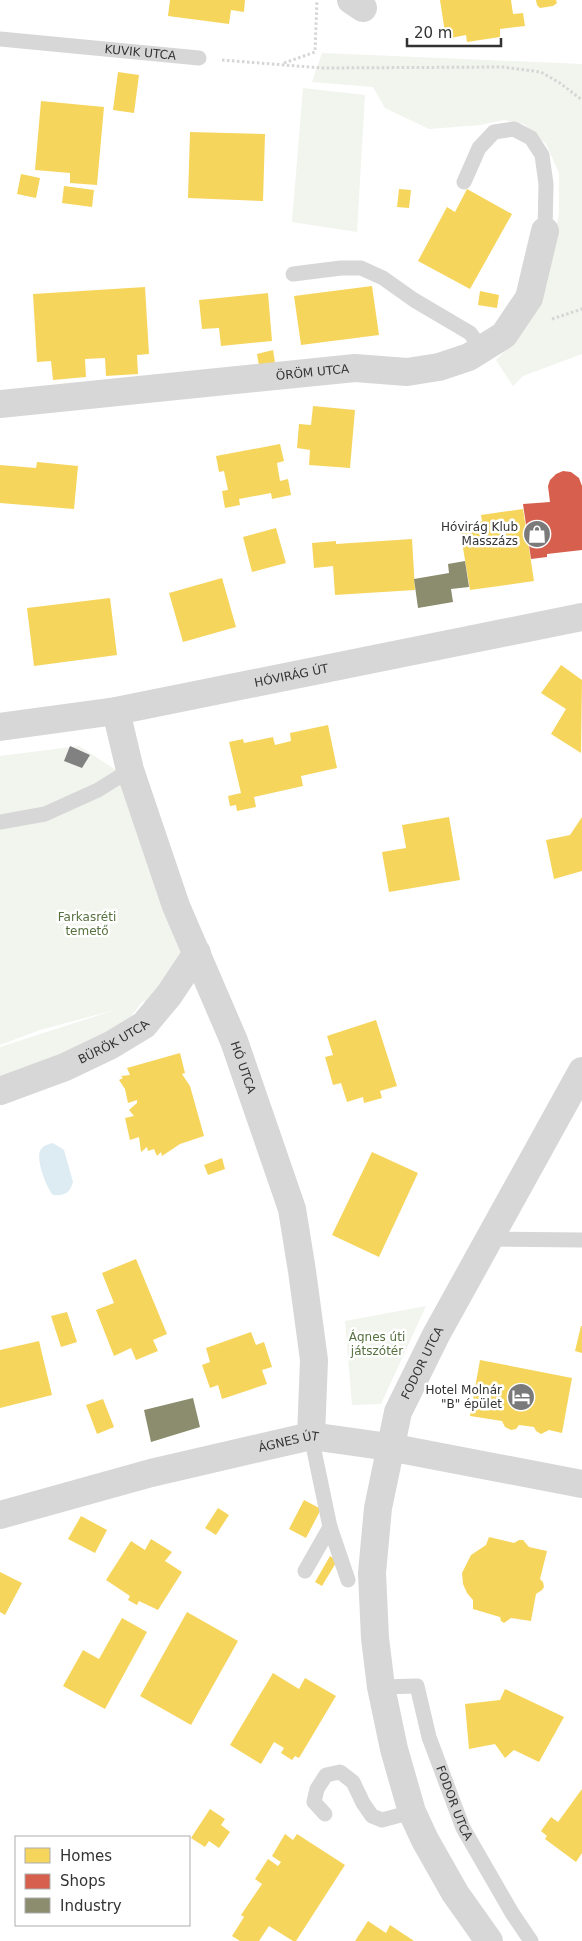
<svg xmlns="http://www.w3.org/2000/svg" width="582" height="1941" viewBox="0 0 582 1941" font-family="'DejaVu Sans',sans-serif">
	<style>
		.green { fill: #f1f5ed }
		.water { fill: #ddebf3 }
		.homes { fill: #f6d55c }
		.shops { fill: #d6604d }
		.industry { fill: #8c8c6e }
		.building { fill: #818181 }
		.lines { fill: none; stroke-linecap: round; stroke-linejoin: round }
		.path { stroke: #d6d6d6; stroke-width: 3; stroke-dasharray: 2.5 2.5; stroke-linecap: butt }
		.service { stroke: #d7d7d7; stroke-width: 15 }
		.minor { stroke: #d7d7d7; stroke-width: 28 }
		.tertiary { stroke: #d7d7d7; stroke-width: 28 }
		.labels { text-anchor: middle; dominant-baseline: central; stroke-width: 5; stroke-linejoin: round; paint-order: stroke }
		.street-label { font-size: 12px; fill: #333; stroke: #fff }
		.poi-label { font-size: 12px; fill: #333; stroke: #fff; text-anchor: end }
		.park-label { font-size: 12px; fill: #56703f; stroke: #fff }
	</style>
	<rect width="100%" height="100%" fill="#fff"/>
	<g class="green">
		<polygon points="322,53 582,64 582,354 523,376 513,386 496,360 514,342 548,271 559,213 559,173 546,144 524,124 504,120 480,125 429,129 385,108 373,87 312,82"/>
		<polygon points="303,88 365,95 357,232 292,222"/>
		<polygon points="79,746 131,780 194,957 162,996 142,1002 120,1031 0,1084 0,1047 118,1009 40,1030 0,1045 0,756"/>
		<polygon points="426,1306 381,1404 352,1405 345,1321"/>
	</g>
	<path class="water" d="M53,1143L64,1150L73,1182C70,1193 64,1196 53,1195C47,1189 36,1161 40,1151C42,1146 48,1144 53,1143Z"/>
	<g class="homes">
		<polygon points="170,0 245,0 244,12 231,10 229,24 168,16"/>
		<polygon points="440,0 511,0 513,14 523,13 525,26 500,29 500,37 467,42 466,35 446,39"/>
		<polygon points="536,0 556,0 557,3 553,6 540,8 537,5"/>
		<polygon points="118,72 139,75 134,113 113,110"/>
		<polygon points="41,101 104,107 97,185 70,183 70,173 35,170"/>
		<polygon points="190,132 265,134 263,201 188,198"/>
		<polygon points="21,174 40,178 36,198 17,194"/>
		<polygon points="64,186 94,190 92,207 62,203"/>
		<polygon points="399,189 411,190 409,208 397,207"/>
		<polygon points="467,189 512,214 470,289 418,261 447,207 455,212"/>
		<polygon points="372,286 379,335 301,345 294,296"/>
		<polygon points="145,287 149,354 137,355 138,374 106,376 105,358 85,359 86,377 53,380 51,361 37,362 33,294"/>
		<polygon points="480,291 499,295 497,308 478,305"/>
		<polygon points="268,293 272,341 221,346 219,328 202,329 199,300"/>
		<polygon points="273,350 276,369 260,372 257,354"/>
		<polygon points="313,406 355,410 350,468 309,465 310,450 297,448 299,424 311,425"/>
		<polygon points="280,444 284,461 277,463 280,481 288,479 291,495 272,499 271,493 239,499 240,505 225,508 222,491 228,490 224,471 219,472 216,456"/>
		<polygon points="37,462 78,466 74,509 0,503 0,465 36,468"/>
		<polygon points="523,509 534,581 470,590 460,530 472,528 472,523 482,521 481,515"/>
		<polygon points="276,528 286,563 252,572 243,537"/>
		<polygon points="412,539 415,590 335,595 333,566 314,568 312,543 336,541 336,544"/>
		<polygon points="222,578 236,627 183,642 169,593"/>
		<polygon points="110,598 117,655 34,666 27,608"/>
		<polygon points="561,665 582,680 581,753 551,734 566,709 541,693"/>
		<polygon points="328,725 337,768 301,776 303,786 254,797 256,807 237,811 236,805 230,806 228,796 241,793 229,742 243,739 244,743 273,737 275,745 291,741 290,733"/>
		<polygon points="449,817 460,880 389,892 382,852 406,848 402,825"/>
		<polygon points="582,817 582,871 554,879 546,840 570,835"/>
		<polygon points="376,1020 397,1086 380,1091 382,1098 364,1103 363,1097 347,1102 341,1083 333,1085 325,1057 333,1055 327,1036"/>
		<polygon points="180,1053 185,1073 182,1074 190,1086 204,1136 180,1144 162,1156 161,1152 157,1156 154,1149 148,1151 147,1147 141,1152 139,1137 130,1140 125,1118 134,1116 129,1110 137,1103 137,1100 128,1103 125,1089 119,1080 123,1078 121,1076 130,1075 127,1068"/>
		<polygon points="372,1152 418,1173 379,1257 332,1235"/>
		<polygon points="222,1158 225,1169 208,1175 204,1165"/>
		<polygon points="136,1259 167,1334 153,1340 158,1351 136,1360 131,1348 114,1356 96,1310 114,1303 102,1273"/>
		<polygon points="67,1312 77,1342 61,1347 51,1316"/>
		<polygon points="581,1326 582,1326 582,1353 575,1351"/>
		<polygon points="251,1332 256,1345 264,1342 272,1367 262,1370 267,1384 222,1399 218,1385 210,1388 202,1365 210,1362 206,1348"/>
		<polygon points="39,1341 52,1395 0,1408 0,1350"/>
		<polygon points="480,1360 572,1378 562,1433 549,1430 541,1434 536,1431 534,1427 519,1425 516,1429 511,1430 505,1427 502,1421 470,1416"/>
		<polygon points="103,1399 114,1427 97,1434 86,1405"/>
		<polygon points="304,1500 321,1509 306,1538 289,1529"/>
		<polygon points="218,1508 229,1515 216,1535 205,1528"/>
		<polygon points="81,1516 107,1530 95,1553 68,1539"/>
		<polygon points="489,1537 514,1543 519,1540 523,1540 529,1547 547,1551 540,1579 543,1582 544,1587 542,1590 536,1594 531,1621 511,1618 504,1623 501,1621 500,1617 473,1609 473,1600 467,1593 463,1584 462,1573 471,1555 486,1545"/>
		<polygon points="151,1539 172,1552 165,1561 182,1572 158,1610 139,1601 137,1605 128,1600 130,1596 106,1580 131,1541 145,1550"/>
		<polygon points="330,1556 337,1561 322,1586 315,1582"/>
		<polygon points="0,1572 22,1583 5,1615 0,1612"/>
		<polygon points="187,1612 238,1641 191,1725 140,1696"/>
		<polygon points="122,1618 147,1632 105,1709 63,1686 83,1650 99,1659"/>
		<polygon points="273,1673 299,1689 305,1678 336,1696 299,1758 295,1756 292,1760 281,1753 284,1748 274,1742 261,1764 230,1745"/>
		<polygon points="505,1689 564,1717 539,1762 514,1750 505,1758 495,1744 469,1749 465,1704 500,1700"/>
		<polygon points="582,1789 582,1853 576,1862 545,1839 547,1836 541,1831 551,1817 558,1822"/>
		<polygon points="210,1809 225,1819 221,1825 230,1832 219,1848 209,1841 205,1847 191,1838"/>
		<polygon points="285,1834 293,1840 297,1834 345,1865 296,1941 293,1941 269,1926 259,1941 240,1941 232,1936 244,1917 241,1915 262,1884 255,1879 268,1859 278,1866 281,1862 272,1856"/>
		<polygon points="368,1921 386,1933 390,1925 414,1941 355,1941"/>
	</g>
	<polygon class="shops" points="563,471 571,472 579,478 582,486 582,550 547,554 547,557 531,559 523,504 550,502 548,486 550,480 556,474"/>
	<g class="industry">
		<polygon points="465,561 469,587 451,589 453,602 418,608 414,579 449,573 448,564"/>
		<polygon points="193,1398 200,1427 151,1442 144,1410"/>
	</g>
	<polygon class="building" points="70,746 90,755 82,768 64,761"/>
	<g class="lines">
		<g class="path">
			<polyline points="222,60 322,68 502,67 541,72 560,83 582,100"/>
			<polyline points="284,63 315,52 317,0"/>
			<polyline points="552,319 582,309"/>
		</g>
		<g class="service">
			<path id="s1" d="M0,39L199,58"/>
			<polyline points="464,182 479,148 494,132 514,129 531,138 542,155 546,184 545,231"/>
			<polyline points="293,274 341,268 361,268 383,278 414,300 470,333 482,349"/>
			<polyline points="0,822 45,814 98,790 130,770"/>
			<polyline points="489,1239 582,1240"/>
			<polyline points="311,1436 330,1527"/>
			<polyline points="305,1571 330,1527 348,1580"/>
			<path id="s2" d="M381,1687L417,1686L429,1737L463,1828L512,1913L531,1941"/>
			<polyline points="325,1814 314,1802 317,1789 326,1775 340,1772 353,1782 363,1803 372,1816 382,1820 412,1812"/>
		</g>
		<g class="minor">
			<polyline points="351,0 363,8"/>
			<path id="s3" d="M0,404L355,368L407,372L439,367L469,357L504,335L529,298L545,231"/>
			<path id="s4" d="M116,711L130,770L176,906L234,1041L292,1209L302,1271L314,1360L311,1436"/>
			<path id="s5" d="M0,1091L65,1067L111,1045L144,1025L169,995L197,953"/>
			<path id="s6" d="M0,1515L151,1473L311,1436L389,1447L582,1484"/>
			<path id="s7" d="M489,1941L455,1893L425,1840L412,1812L394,1749L381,1687L375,1638L372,1573L378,1508L398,1412L436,1335L582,1071"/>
		</g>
		<path class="tertiary" id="s8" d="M0,727L116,711L582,617"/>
	</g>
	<defs>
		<g id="shop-disc" transform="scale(1.4375)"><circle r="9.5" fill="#7a7a7a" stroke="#fff"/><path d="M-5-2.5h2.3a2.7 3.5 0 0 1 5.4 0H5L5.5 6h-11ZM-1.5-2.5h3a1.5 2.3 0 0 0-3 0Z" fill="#fff"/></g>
		<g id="hotel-disc" transform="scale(1.4375)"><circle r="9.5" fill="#7a7a7a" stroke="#fff"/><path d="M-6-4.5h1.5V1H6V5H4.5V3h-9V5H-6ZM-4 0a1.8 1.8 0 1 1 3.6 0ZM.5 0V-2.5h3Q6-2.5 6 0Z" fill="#fff"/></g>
	</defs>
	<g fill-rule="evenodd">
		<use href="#shop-disc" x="537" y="534"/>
		<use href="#hotel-disc" x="521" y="1397"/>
	</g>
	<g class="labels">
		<g class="street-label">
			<text stroke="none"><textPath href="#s1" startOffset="141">KUVIK UTCA</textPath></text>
			<text stroke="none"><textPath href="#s3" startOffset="314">ÖRÖM UTCA</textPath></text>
			<text stroke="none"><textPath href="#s8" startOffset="296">HÓVIRÁG ÚT</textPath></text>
			<text stroke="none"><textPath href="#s5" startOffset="124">BÜRÖK UTCA</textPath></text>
			<text stroke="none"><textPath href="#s4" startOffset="379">HÓ UTCA</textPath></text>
			<text stroke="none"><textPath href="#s7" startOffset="612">FODOR UTCA</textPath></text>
			<text stroke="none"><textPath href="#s6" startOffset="298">ÁGNES ÚT</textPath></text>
			<text stroke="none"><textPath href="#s2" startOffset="159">FODOR UTCA</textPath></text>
		</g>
		<g class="poi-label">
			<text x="518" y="527">Hóvirág Klub<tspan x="518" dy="14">Masszázs</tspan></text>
			<text x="502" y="1390">Hotel Molnár<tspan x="502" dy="14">"B" épület</tspan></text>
		</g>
		<g class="park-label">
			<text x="87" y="917">Farkasréti<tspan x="87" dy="14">temető</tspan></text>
			<text x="377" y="1337">Ágnes úti<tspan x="377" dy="14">játszótér</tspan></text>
		</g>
	</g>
	<rect x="15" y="1836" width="175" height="90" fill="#ffffff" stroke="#adadad"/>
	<rect x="25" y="1848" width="25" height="15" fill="#f6d55c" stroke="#adadad"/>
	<text x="60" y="1861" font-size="15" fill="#333333">Homes</text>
	<rect x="25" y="1874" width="25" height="15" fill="#d6604d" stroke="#adadad"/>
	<text x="60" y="1886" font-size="15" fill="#333333">Shops</text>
	<rect x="25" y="1898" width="25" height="15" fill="#8c8c6e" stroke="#adadad"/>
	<text x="60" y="1911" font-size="15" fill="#333333">Industry</text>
	<path d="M407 38v8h94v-8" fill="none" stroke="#333333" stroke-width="2.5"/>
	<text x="414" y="38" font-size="15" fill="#333333" stroke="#ffffff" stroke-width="4" paint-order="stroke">20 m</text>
</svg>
